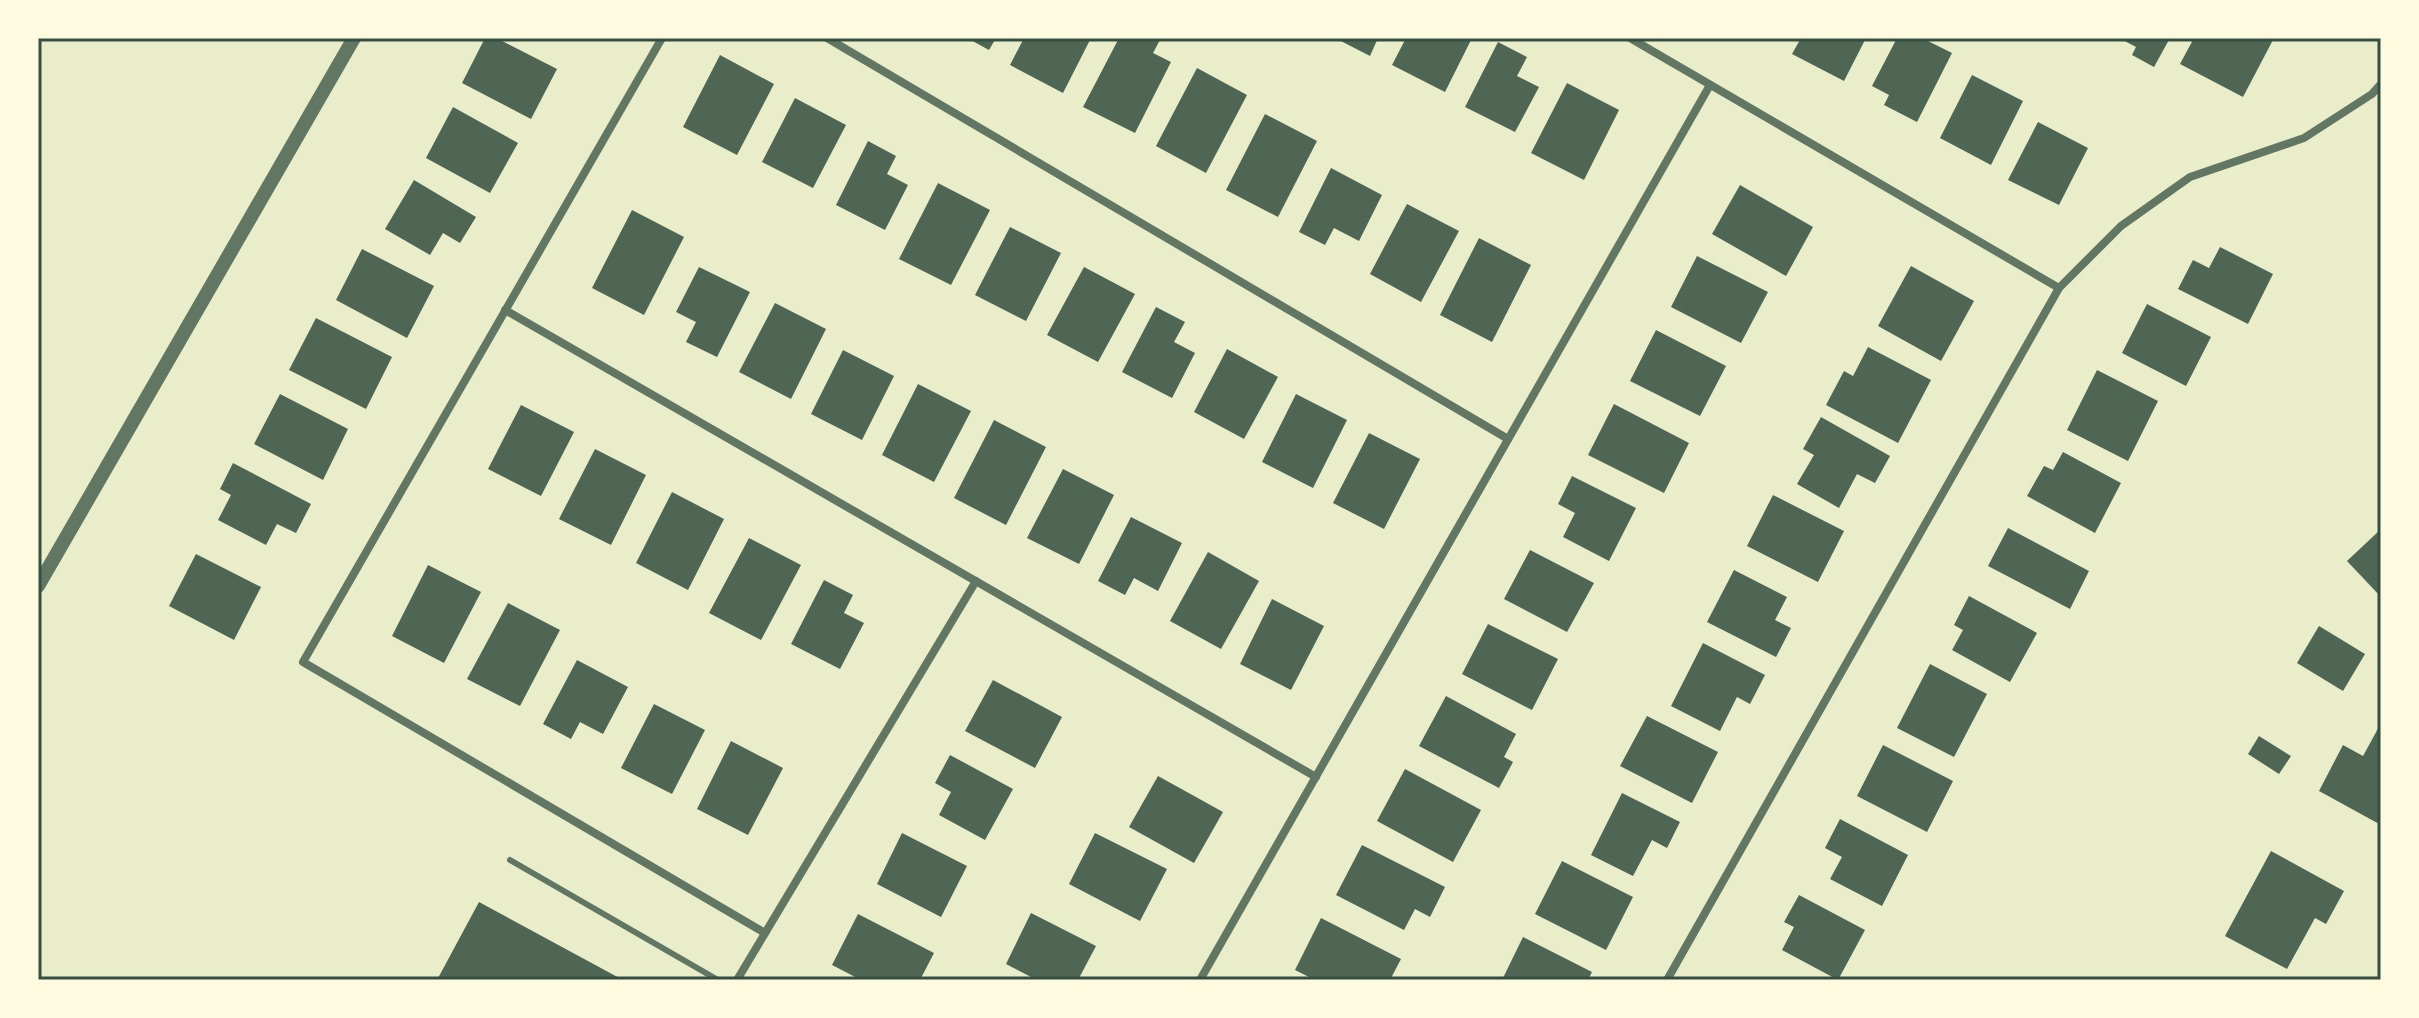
<svg xmlns="http://www.w3.org/2000/svg" width="2419" height="1018" viewBox="0 0 2419 1018" font-family="'Alegreya Sans',sans-serif">
	<style>
		.building { fill: #4f6655 }
		.lines { fill: none; stroke-linecap: round; stroke-linejoin: round }
		.service { stroke: #617663; stroke-width: 6 }
		.minor { stroke: #617663; stroke-width: 8 }
		.tertiary { stroke: #617663; stroke-width: 14 }
		.neatline { fill: none; stroke: #344e41; stroke-width: 3 }
	</style>
	<rect width="100%" height="100%" fill="#e9edc9"/>
	<g class="building">
		<polygon points="485,38 496,38 557,69 531,119 462,83"/>
		<polygon points="967,38 996,38 989,50"/>
		<polygon points="1024,38 1091,38 1063,93 1010,65"/>
		<polygon points="1119,38 1161,38 1153,53 1171,62 1135,133 1083,107"/>
		<polygon points="1335,38 1378,38 1370,56"/>
		<polygon points="1406,38 1472,38 1445,92 1392,65"/>
		<polygon points="1801,38 1866,38 1844,81 1792,54"/>
		<polygon points="1897,38 1922,38 1952,53 1917,122 1884,105 1889,95 1872,86"/>
		<polygon points="2119,38 2170,38 2154,67 2132,55 2136,47"/>
		<polygon points="2194,38 2274,38 2243,97 2180,64"/>
		<polygon points="1498,42 1527,57 1517,76 1539,87 1515,132 1465,107"/>
		<polygon points="720,55 774,84 737,155 683,127"/>
		<polygon points="1197,68 1247,95 1206,173 1156,146"/>
		<polygon points="1972,75 2023,101 1991,165 1940,138"/>
		<polygon points="1567,83 1619,110 1584,180 1531,153"/>
		<polygon points="795,98 846,125 813,188 762,162"/>
		<polygon points="453,107 518,143 490,193 426,158"/>
		<polygon points="1265,114 1317,141 1278,217 1226,190"/>
		<polygon points="2038,122 2088,148 2059,205 2008,180"/>
		<polygon points="868,141 896,156 887,174 908,185 885,230 836,205"/>
		<polygon points="1331,168 1382,195 1359,241 1334,228 1325,245 1299,232"/>
		<polygon points="414,180 476,217 460,243 443,233 430,255 385,229"/>
		<polygon points="938,183 990,210 951,285 899,259"/>
		<polygon points="1740,185 1813,227 1786,276 1712,234"/>
		<polygon points="1407,204 1459,231 1421,302 1370,274"/>
		<polygon points="632,210 684,237 644,315 592,288"/>
		<polygon points="1010,227 1061,253 1026,321 975,295"/>
		<polygon points="1479,238 1531,265 1492,342 1440,315"/>
		<polygon points="2220,247 2273,274 2248,324 2178,289 2193,260 2209,268"/>
		<polygon points="362,249 434,286 407,338 336,300"/>
		<polygon points="1697,256 1768,292 1741,343 1671,307"/>
		<polygon points="1911,266 1974,301 1941,361 1878,326"/>
		<polygon points="699,267 750,292 717,357 686,342 696,322 676,312"/>
		<polygon points="1084,267 1135,294 1098,362 1047,335"/>
		<polygon points="775,303 826,329 791,399 739,372"/>
		<polygon points="2147,304 2211,337 2186,386 2122,353"/>
		<polygon points="1156,307 1185,322 1174,342 1195,353 1172,398 1122,372"/>
		<polygon points="316,318 392,357 366,409 289,370"/>
		<polygon points="1656,330 1726,366 1700,416 1630,381"/>
		<polygon points="1868,347 1931,380 1898,443 1826,405 1844,371 1853,376"/>
		<polygon points="1227,349 1278,377 1244,439 1194,412"/>
		<polygon points="843,350 894,376 862,440 811,414"/>
		<polygon points="2097,370 2158,401 2128,461 2067,430"/>
		<polygon points="918,384 971,411 934,482 882,455"/>
		<polygon points="280,394 348,429 323,480 254,444"/>
		<polygon points="1296,394 1347,420 1313,488 1262,462"/>
		<polygon points="1614,404 1689,443 1664,493 1588,455"/>
		<polygon points="521,405 574,432 541,496 488,469"/>
		<polygon points="1821,417 1890,456 1875,483 1857,474 1839,508 1797,484 1814,455 1803,449"/>
		<polygon points="994,420 1046,447 1006,525 954,498"/>
		<polygon points="1369,433 1420,459 1384,529 1333,503"/>
		<polygon points="595,449 646,475 611,545 559,519"/>
		<polygon points="2063,452 2121,483 2095,533 2027,496 2044,466 2053,470"/>
		<polygon points="233,463 311,504 296,533 277,524 266,545 218,520 231,495 220,489"/>
		<polygon points="1063,469 1114,495 1079,564 1027,538"/>
		<polygon points="1572,476 1636,508 1609,561 1563,537 1575,513 1558,504"/>
		<polygon points="672,492 724,519 688,590 636,563"/>
		<polygon points="1773,495 1844,531 1818,582 1747,546"/>
		<polygon points="1131,517 1182,543 1158,591 1134,578 1125,595 1098,581"/>
		<polygon points="2008,528 2089,571 2070,609 1988,566"/>
		<polygon points="2381,529 2381,597 2347,561"/>
		<polygon points="749,538 801,565 761,640 709,613"/>
		<polygon points="1530,550 1594,583 1567,632 1504,599"/>
		<polygon points="1208,552 1259,581 1221,649 1170,621"/>
		<polygon points="196,554 261,587 234,640 169,606"/>
		<polygon points="428,565 481,592 444,663 392,636"/>
		<polygon points="1734,570 1787,597 1775,620 1791,628 1776,657 1707,622"/>
		<polygon points="824,580 853,595 844,613 864,623 840,669 791,644"/>
		<polygon points="1969,596 2037,633 2010,682 1952,650 1963,630 1954,625"/>
		<polygon points="1272,599 1324,626 1291,690 1240,664"/>
		<polygon points="508,603 560,630 520,706 467,679"/>
		<polygon points="1488,624 1558,659 1532,710 1462,674"/>
		<polygon points="2319,626 2365,654 2343,691 2297,663"/>
		<polygon points="1703,643 1765,675 1750,704 1737,697 1720,731 1671,706"/>
		<polygon points="577,660 628,687 603,734 580,722 571,739 543,724"/>
		<polygon points="1930,664 1987,694 1954,757 1897,728"/>
		<polygon points="993,680 1062,717 1035,768 965,731"/>
		<polygon points="1446,696 1516,734 1504,757 1513,762 1499,788 1419,746"/>
		<polygon points="654,704 705,730 672,794 621,768"/>
		<polygon points="1647,716 1718,752 1692,803 1620,766"/>
		<polygon points="2381,723 2381,825 2319,791 2343,745 2363,756"/>
		<polygon points="2259,736 2291,756 2279,774 2248,754"/>
		<polygon points="731,741 783,768 748,835 697,809"/>
		<polygon points="1883,745 1953,781 1927,832 1857,796"/>
		<polygon points="950,755 1013,789 985,840 939,815 951,792 935,783"/>
		<polygon points="1405,769 1481,810 1453,862 1377,821"/>
		<polygon points="1158,776 1223,812 1194,863 1129,827"/>
		<polygon points="1622,793 1680,822 1667,848 1652,840 1633,876 1591,855"/>
		<polygon points="1840,819 1908,855 1882,906 1830,879 1842,857 1825,848"/>
		<polygon points="902,833 967,866 941,917 877,884"/>
		<polygon points="1095,833 1167,869 1140,921 1069,884"/>
		<polygon points="1362,845 1445,887 1430,917 1415,909 1404,930 1336,895"/>
		<polygon points="2271,851 2344,891 2326,924 2315,918 2287,969 2225,936"/>
		<polygon points="1562,861 1633,897 1606,950 1535,914"/>
		<polygon points="1799,895 1865,930 1838,980 1782,950 1794,927 1784,922"/>
		<polygon points="479,902 623,980 437,980"/>
		<polygon points="1031,913 1096,946 1078,980 1037,980 1006,964"/>
		<polygon points="858,914 934,953 920,980 861,980 832,965"/>
		<polygon points="1321,918 1401,959 1390,980 1315,980 1295,970"/>
		<polygon points="1523,937 1592,972 1588,980 1502,980"/>
	</g>
	<g class="lines">
		<polyline class="service" points="510,860 718,980"/>
		<g class="minor">
			<polyline points="662,38 303,662 765,933"/>
			<polyline points="827,38 1508,439"/>
			<polyline points="1630,38 2059,288"/>
			<polyline points="505,310 1316,777"/>
			<polyline points="737,980 976,581"/>
			<polyline points="1200,980 1710,85"/>
			<polyline points="1667,980 2059,288 2121,226 2190,177 2304,138 2372,94 2381,84"/>
		</g>
		<polyline class="tertiary" points="38,586 354,38"/>
	</g>
	<rect width="2419" height="1018" fill="none" stroke="#fefae0" stroke-width="80"/>
	<rect x="40" y="40" width="2339" height="938" class="neatline"/>
</svg>
